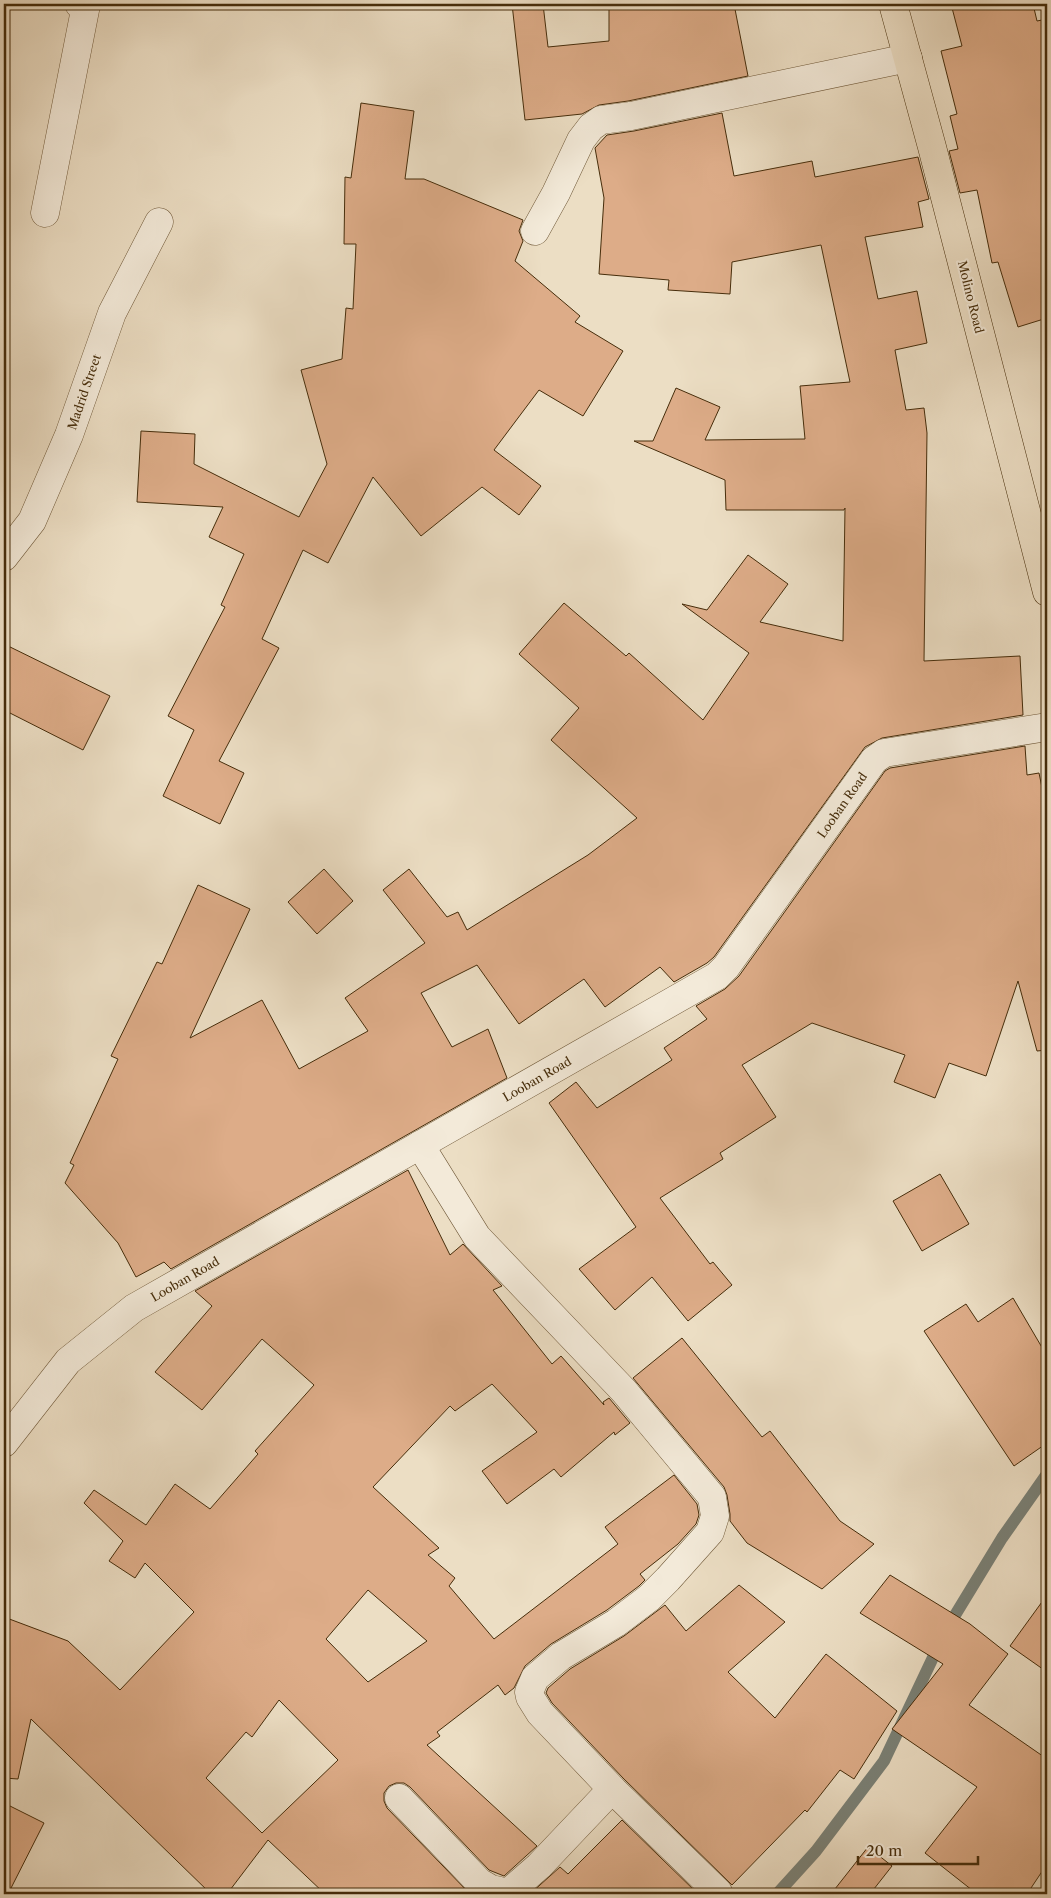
<svg xmlns="http://www.w3.org/2000/svg" width="1051" height="1898" viewBox="0 0 1051 1898" font-family="'Libre Caslon Text',serif">
	<style>
		.lines { fill: none; stroke-linecap: round; stroke-linejoin: round }
		.stream { stroke: #7a8177; stroke-width: 12 }
		.building { fill: #ddac88; stroke: #462d0b; fill-rule: evenodd }
		.minor-casing { stroke: #705939; stroke-width: 29 }
		.major-casing { stroke: #462d0b; stroke-width: 29 }
		.minor { stroke: #f3ead9; stroke-width: 28 }
		.major { stroke: #ecdec4; stroke-width: 28 }
		.labels { text-anchor: middle; dominant-baseline: central; stroke-width: 4; stroke-linejoin: round; paint-order: stroke }
		.street-label { font-size: 12px; fill: #462d0b; stroke: #f3ead9 }
	</style>
	<rect width="100%" height="100%" fill="#ecdec4"/>
	<filter id="stains"><feTurbulence type="fractalNoise" baseFrequency=".004" numOctaves="4"/><feColorMatrix values="0 0 0 0 .2 0 0 0 0 .09 0 0 0 0 .02 0 0 0 .5 -.17"/></filter>
	<radialGradient id="worn" r=".72"><stop offset=".6" stop-color="#630" stop-opacity="0"/><stop offset="1" stop-color="#630" stop-opacity=".3"/></radialGradient>
	<g class="lines">
		<polyline class="stream" points="777,1894 816,1851 884,1761 946,1630 1002,1538 1047,1474"/>
	</g>
	<g class="building">
		<polygon points="512,4 543,4 548,47 609,41 609,4 734,4 748,76 628,101 599,105 582,114 525,120"/>
		<polygon points="951,4 1033,4 1037,21 1047,19 1047,318 1018,327 998,262 992,263 977,190 960,193 949,151 958,149 950,116 957,114 941,51 962,46"/>
		<polygon points="361,103 414,111 405,179 424,179 523,220 519,231 523,241 515,261 580,316 575,322 623,351 583,416 539,390 494,450 541,486 519,515 482,487 421,536 373,477 328,563 303,550 262,639 279,648 219,761 244,773 220,824 163,796 194,730 168,716 225,607 221,605 244,554 209,537 223,507 137,502 141,431 195,434 194,464 299,517 327,464 301,370 342,359 346,308 353,309 356,244 344,244 345,177 351,178"/>
		<polygon points="722,113 734,176 812,161 815,177 918,157 929,199 918,202 923,227 865,237 878,299 917,291 927,343 895,350 906,410 924,408 927,433 924,661 1020,656 1023,715 882,738 865,747 714,957 707,963 674,982 660,967 605,1007 584,979 519,1024 477,965 421,993 452,1047 488,1029 507,1078 171,1269 164,1262 136,1277 118,1243 65,1183 74,1165 70,1163 118,1059 111,1056 157,962 162,964 198,885 250,909 190,1038 262,1000 299,1069 368,1031 345,998 425,943 383,890 409,869 447,917 458,912 467,930 588,855 637,818 551,740 579,708 519,654 564,603 626,656 629,653 703,720 749,653 682,604 707,610 748,555 788,584 760,622 843,641 845,508 844,510 726,510 725,480 634,441 653,441 676,388 720,407 705,440 805,439 800,386 850,382 821,245 732,262 730,294 668,290 669,280 599,274 604,198 595,148 607,135 634,131"/>
		<polygon points="4,644 110,696 83,750 4,710"/>
		<polygon points="1025,746 1027,775 1039,773 1047,812 1047,1050 1037,1051 1018,981 986,1076 949,1063 935,1098 894,1082 905,1055 812,1023 742,1065 776,1117 720,1153 723,1159 660,1198 710,1264 713,1262 732,1285 688,1321 652,1277 615,1310 579,1269 636,1227 549,1103 576,1082 597,1108 672,1060 664,1048 707,1019 696,1006 725,989 739,976 885,771 890,768"/>
		<polygon points="324,869 353,901 317,934 288,902"/>
		<path d="M408,1170L450,1255L463,1244L502,1286L493,1290L552,1364L561,1356L604,1405L603,1402L609,1398L630,1423L615,1435L614,1432L561,1477L554,1469L507,1504L482,1471L537,1432L492,1384L455,1411L450,1406L373,1487L439,1548L428,1555L455,1578L449,1586L494,1639L618,1544L605,1527L674,1475L697,1504L699,1515L696,1524L678,1544L640,1574L645,1580L639,1586L607,1610L551,1644L525,1666L514,1688L505,1695L498,1685L437,1732L440,1736L427,1745L537,1846L504,1876L489,1870L410,1787L404,1783H396L389,1786L384,1793V1801L387,1808L470,1894H325L268,1840L227,1894H211L31,1719L18,1779L4,1778V1617L68,1641L120,1690L194,1612L145,1563L135,1578L109,1561L123,1541L84,1503L94,1490L146,1525L175,1484L210,1509L258,1454L255,1451L314,1385L262,1339L202,1410L155,1372L212,1306L195,1291ZM368,1590L427,1641L368,1682L326,1639ZM279,1700L338,1760L262,1833L206,1778L246,1732L252,1737Z"/>
		<polygon points="940,1174 969,1224 922,1251 893,1201"/>
		<polygon points="1013,1298 1047,1356 1047,1443 1014,1466 924,1331 966,1304 978,1322"/>
		<polygon points="682,1338 762,1437 770,1431 840,1521 874,1544 822,1589 747,1543 730,1521 730,1514 727,1495 724,1487 633,1378"/>
		<polygon points="890,1575 970,1624 1008,1654 969,1705 1047,1759 1047,1864 1027,1894 977,1894 925,1853 977,1787 892,1729 943,1664 860,1613"/>
		<polygon points="739,1585 785,1622 728,1672 775,1718 826,1654 897,1711 854,1779 840,1770 807,1812 805,1810 732,1885 623,1778 552,1703 546,1693 548,1688 570,1669 624,1636 665,1605 686,1631"/>
		<polygon points="1047,1595 1047,1672 1010,1646"/>
		<polygon points="4,1803 44,1823 8,1894 4,1894"/>
		<polygon points="622,1820 698,1894 530,1894 560,1867 568,1874"/>
		<polygon points="868,1847 892,1866 870,1894 831,1894"/>
	</g>
	<g class="lines">
		<g class="minor-casing">
			<g id="minor">
				<polyline points="45,213 86,5 79,4"/>
				<polyline points="535,231 556,193 581,140 591,127 601,120 631,116 908,58"/>
				<polyline points="4,557 32,521 69,435 112,313 159,222"/>
				<polyline points="420,1145 477,1237 624,1391 712,1497 715,1516 710,1532 668,1579 649,1598 616,1623 561,1656 535,1678 529,1692 530,1697 540,1713 612,1789 718,1892"/>
				<polyline points="4,1443 68,1361 134,1308 717,976 726,967 874,760 884,753 1047,727"/>
				<polyline points="399,1798 479,1882 491,1889 508,1893 539,1866 612,1789"/>
			</g>
		</g>
		<g class="major-casing">
			<polyline id="major" points="893,4 932,147 1047,592"/>
		</g>
		<use href="#minor" class="minor"/>
		<use href="#major" class="major"/>
	</g>
	<g class="labels">
		<g class="street-label">
			<text transform="translate(971 297) rotate(76)">Molino Road</text>
			<text transform="translate(84 392) rotate(-71)">Madrid Street</text>
			<text transform="translate(842 805) rotate(-55)">Looban Road</text>
			<text transform="translate(537 1079) rotate(-30)">Looban Road</text>
			<text transform="translate(185 1279) rotate(-30)">Looban Road</text>
		</g>
	</g>
	<rect width="1051" height="1898" fill="none" stroke="#ecdec4" stroke-width="20"/>
	<rect x="5" y="5" width="1041" height="1888" fill="none" stroke="#462d0b" stroke-width="2.5"/>
	<rect x="10" y="10" width="1031" height="1878" fill="none" stroke="#462d0b"/>
	<path d="M858 1856v8h120v-8" fill="none" stroke="#462d0b" stroke-width="2.5"/>
	<text x="866" y="1856" font-size="15" fill="#462d0b" stroke="#f3ead9" stroke-width="4" paint-order="stroke">20 m</text>
	<rect width="100%" height="100%" filter="url(#stains)"/>
	<rect width="100%" height="100%" fill="url(#worn)"/>
</svg>
